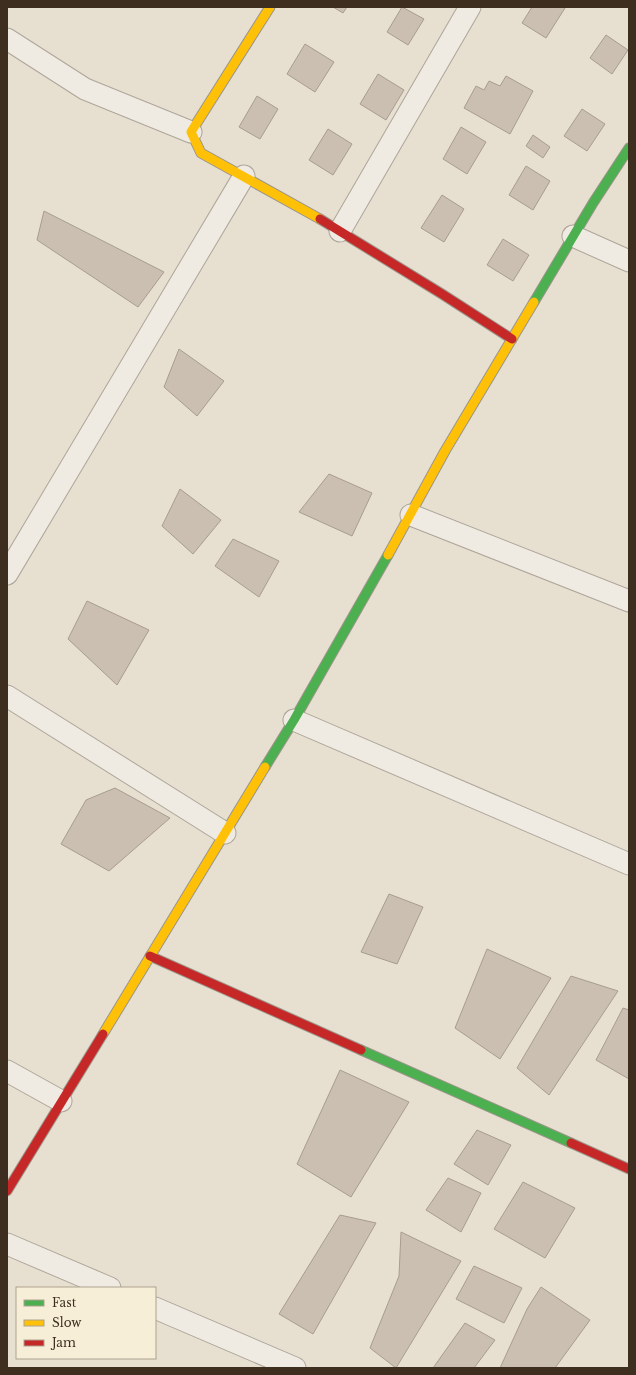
<svg xmlns="http://www.w3.org/2000/svg" width="636" height="1375" viewBox="0 0 636 1375" font-family="'Libre Baskerville',serif">
	<style>
		.building { fill: #cbbfb2; stroke: #a89c90 }
		.lines { fill: none; stroke-linecap: round; stroke-linejoin: round }
		.street-casing { stroke: #ada599; stroke-width: 23 }
		.fast-casing { stroke: #9c958a; stroke-width: 11 }
		.slow-casing { stroke: #9c958a; stroke-width: 11 }
		.jam-casing { stroke: #9c958a; stroke-width: 11 }
		.street { stroke: #efebe3; stroke-width: 21 }
		.fast { stroke: #4caf50; stroke-width: 9 }
		.slow { stroke: #ffc107; stroke-width: 9 }
		.jam { stroke: #c62828; stroke-width: 9 }
	</style>
	<rect width="100%" height="100%" fill="#e7e0d1"/>
	<g class="building">
		<polygon points="333,7 347,7 343,13"/>
		<polygon points="402,7 424,19 408,45 387,32"/>
		<polygon points="532,7 563,7 565,8 546,38 522,23"/>
		<polygon points="606,35 628,50 612,74 590,58"/>
		<polygon points="305,44 334,62 315,92 287,74"/>
		<polygon points="378,74 404,90 386,120 360,104"/>
		<polygon points="506,76 533,91 510,134 464,108 476,86 484,90 489,81 500,86"/>
		<polygon points="257,96 278,109 260,139 239,127"/>
		<polygon points="582,109 605,124 587,151 564,136"/>
		<polygon points="461,127 486,142 467,174 443,159"/>
		<polygon points="328,129 352,144 333,175 309,160"/>
		<polygon points="533,135 550,147 543,158 526,146"/>
		<polygon points="526,166 550,181 533,210 509,195"/>
		<polygon points="442,195 464,209 444,242 421,228"/>
		<polygon points="44,211 164,272 138,307 37,240"/>
		<polygon points="503,239 529,255 513,281 487,265"/>
		<polygon points="179,349 224,381 197,416 164,387"/>
		<polygon points="329,474 372,493 352,536 299,512"/>
		<polygon points="180,489 221,520 193,554 162,526"/>
		<polygon points="233,539 279,561 259,597 215,566"/>
		<polygon points="87,601 149,630 117,685 68,639"/>
		<polygon points="115,788 170,818 109,871 61,844 86,800"/>
		<polygon points="389,894 423,907 397,964 361,952"/>
		<polygon points="487,949 551,978 500,1059 455,1028"/>
		<polygon points="571,976 618,991 549,1095 517,1068"/>
		<polygon points="623,1008 629,1010 629,1079 596,1060"/>
		<polygon points="340,1070 409,1102 351,1197 297,1164"/>
		<polygon points="477,1130 511,1145 488,1185 454,1164"/>
		<polygon points="448,1178 481,1193 461,1232 426,1210"/>
		<polygon points="523,1182 575,1208 545,1258 494,1229"/>
		<polygon points="340,1215 376,1223 313,1334 279,1314"/>
		<polygon points="401,1232 461,1261 396,1368 370,1348 399,1276"/>
		<polygon points="474,1266 522,1288 504,1323 456,1299"/>
		<polygon points="541,1287 590,1320 555,1368 500,1368 527,1309"/>
		<polygon points="465,1323 495,1340 474,1368 433,1368"/>
	</g>
	<g class="lines">
		<g class="street-casing">
			<g id="street">
				<polyline points="7,39 85,89 191,132"/>
				<polyline points="340,231 470,7"/>
				<polyline points="573,236 629,261"/>
				<polyline points="411,515 629,601"/>
				<polyline points="7,574 244,176"/>
				<polyline points="7,696 225,833"/>
				<polyline points="294,720 629,864"/>
				<polyline points="7,1071 61,1101"/>
				<polyline points="7,1244 110,1288"/>
				<polyline points="155,1308 295,1368"/>
			</g>
		</g>
		<g class="fast-casing">
			<g id="fast">
				<polyline points="534,302 593,203 629,148"/>
				<polyline points="265,767 294,720 388,555"/>
				<polyline points="361,1050 571,1143"/>
			</g>
		</g>
		<g class="slow-casing">
			<g id="slow">
				<polyline points="270,7 191,132 201,153 320,219"/>
				<polyline points="388,555 445,451 534,302"/>
				<polyline points="103,1034 265,767"/>
			</g>
		</g>
		<g class="jam-casing">
			<g id="jam">
				<polyline points="320,219 442,294 512,339"/>
				<polyline points="150,956 361,1050"/>
				<polyline points="571,1143 629,1169"/>
				<polyline points="7,1191 103,1034"/>
			</g>
		</g>
		<use href="#street" class="street"/>
		<use href="#fast" class="fast"/>
		<use href="#slow" class="slow"/>
		<use href="#jam" class="jam"/>
	</g>
	<rect width="636" height="1375" fill="none" stroke="#3d2e20" stroke-width="16"/>
	<rect x="16" y="1287" width="140" height="72" fill="#f7eed8" stroke="#ada18e"/>
	<rect x="24" y="1300" width="20" height="6" fill="#4caf50" stroke="#ada18e"/>
	<text x="52" y="1307" font-size="12" fill="#3d2e20">Fast</text>
	<rect x="24" y="1320" width="20" height="6" fill="#ffc107" stroke="#ada18e"/>
	<text x="52" y="1327" font-size="12" fill="#3d2e20">Slow</text>
	<rect x="24" y="1340" width="20" height="6" fill="#c62828" stroke="#ada18e"/>
	<text x="52" y="1347" font-size="12" fill="#3d2e20">Jam</text>
</svg>
